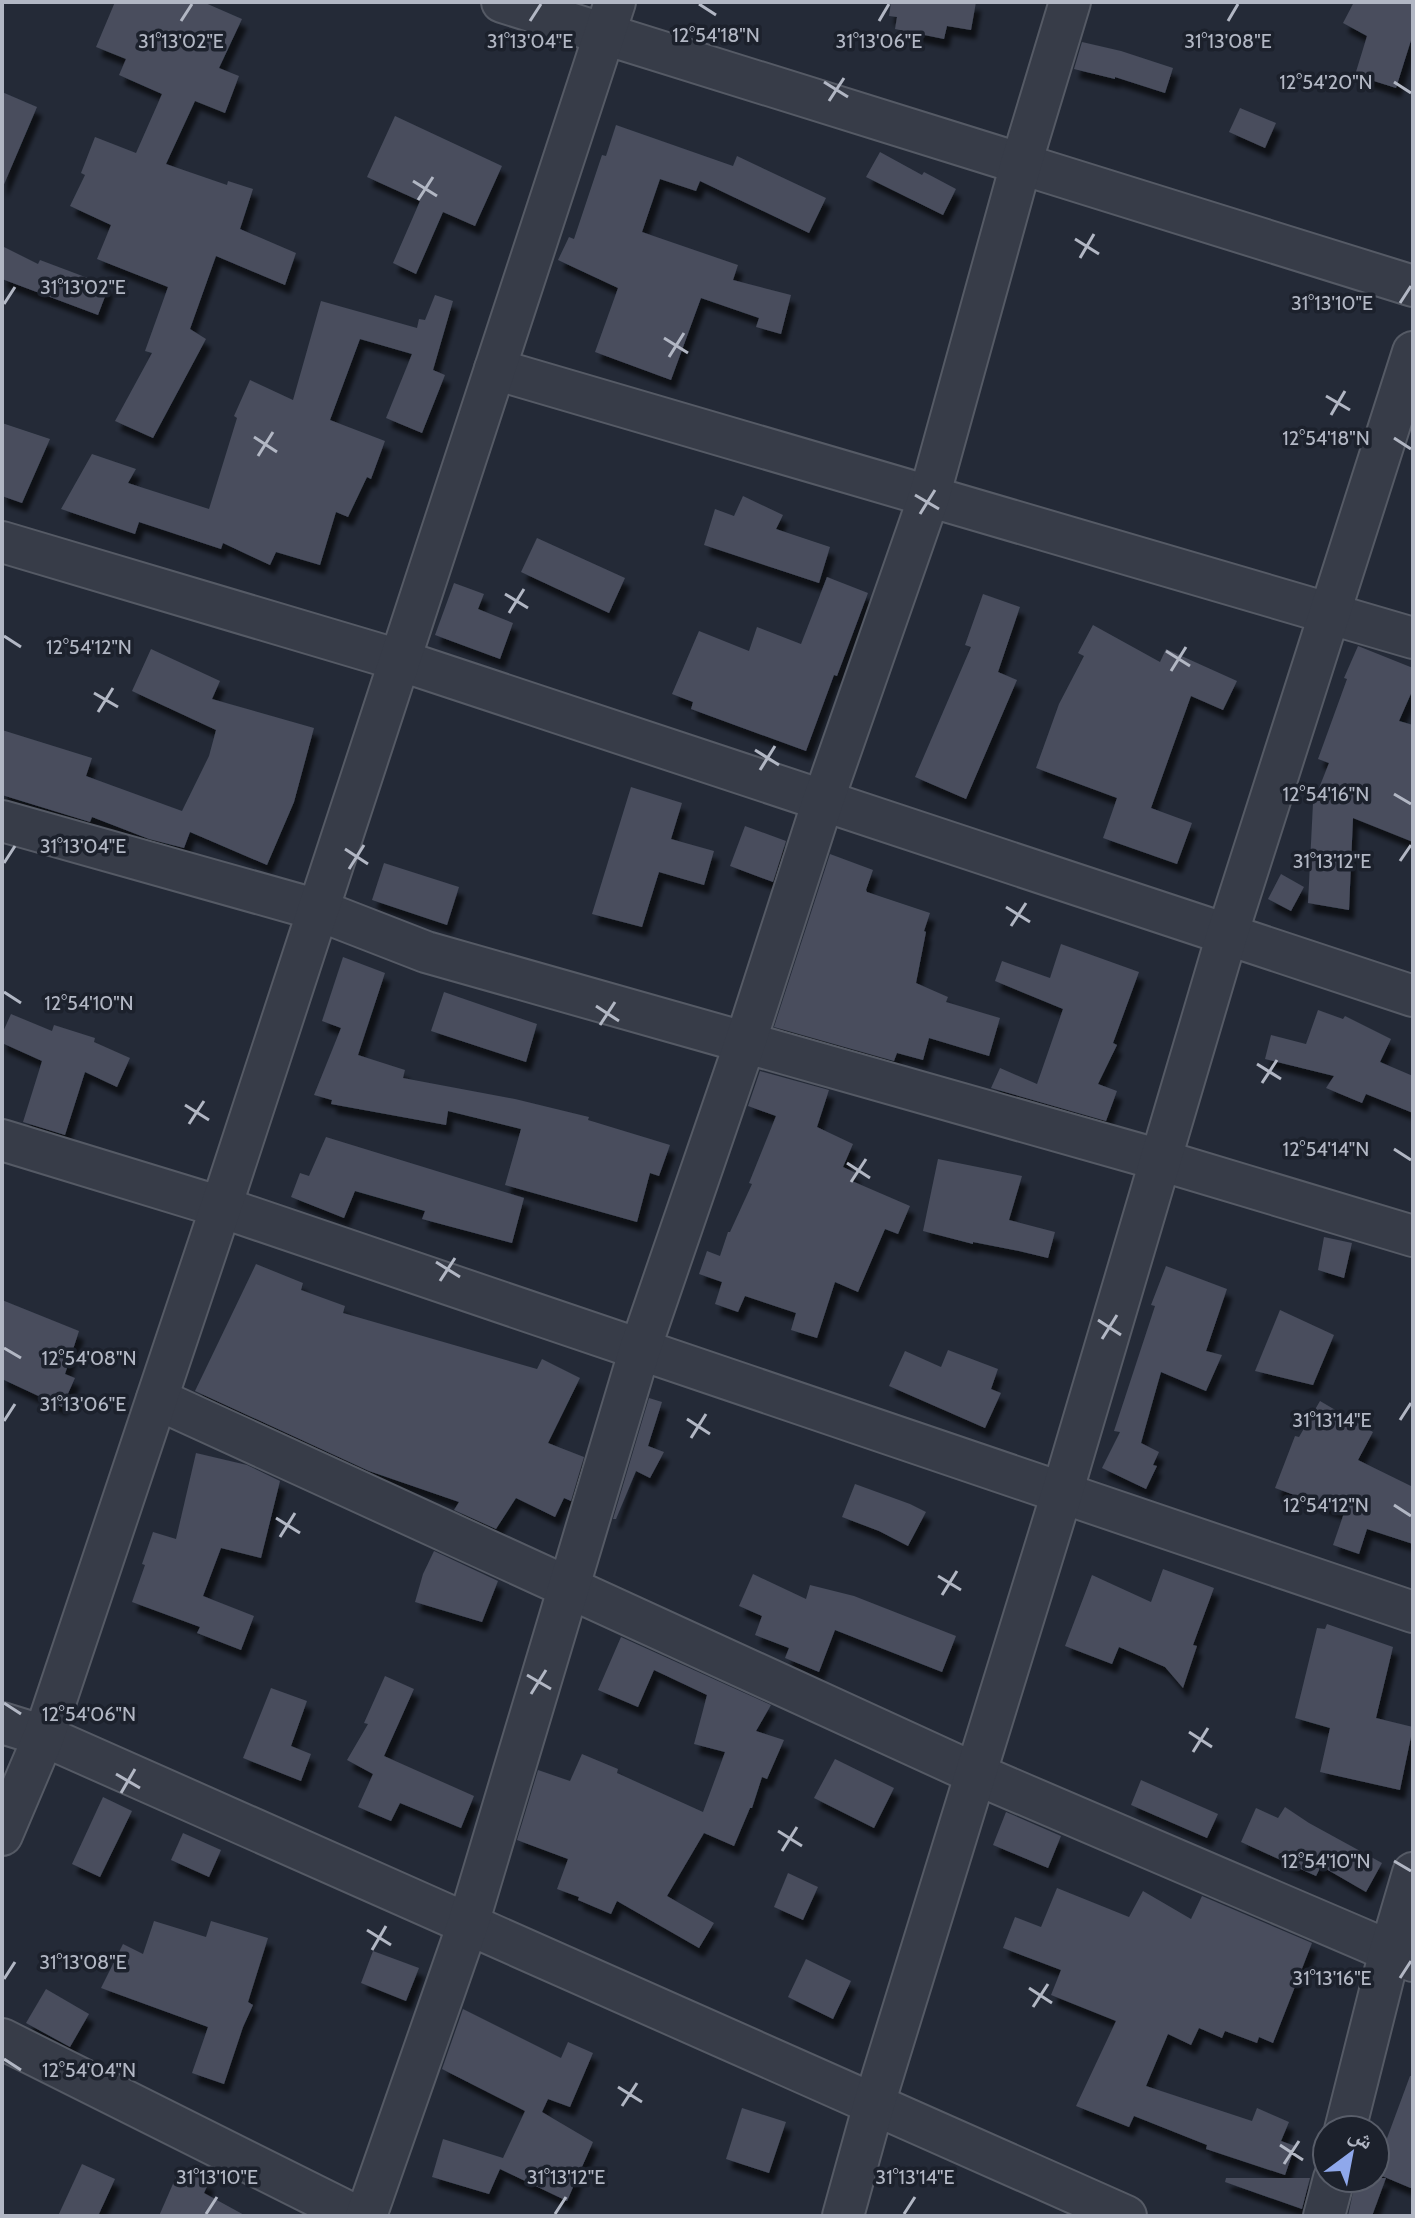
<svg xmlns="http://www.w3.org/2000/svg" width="1415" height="2218" viewBox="0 0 1415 2218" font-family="Cabin,'Noto Naskh Arabic',sans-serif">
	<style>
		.building { fill: #484d5d; filter: url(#shadow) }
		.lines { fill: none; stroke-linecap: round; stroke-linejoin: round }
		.minor-casing { stroke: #555a65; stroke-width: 44 }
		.minor { stroke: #373c48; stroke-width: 40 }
		.ticks { fill: none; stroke: #b2b7c4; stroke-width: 3 }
		.ticks-label { font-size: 20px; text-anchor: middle; fill: #b2b7c4; stroke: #1c212c; stroke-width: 7; stroke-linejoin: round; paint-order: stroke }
	</style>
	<defs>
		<filter id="shadow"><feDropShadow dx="5" dy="9" stdDeviation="2" flood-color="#0009"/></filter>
	</defs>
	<rect width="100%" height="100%" fill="#242a37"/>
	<g class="building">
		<polygon points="115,2 203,2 242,19 219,68 239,76 225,113 195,101 166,164 227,185 228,181 253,189 240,229 296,253 285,285 216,256 190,329 206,339 153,438 115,421 152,353 145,351 168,287 97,259 111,225 70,206 85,175 81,173 95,137 136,153 162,94 119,75 126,59 96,47"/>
		<polygon points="891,2 976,2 971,30 947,26 944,39 895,29 897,17 889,16"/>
		<polygon points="1354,2 1413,2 1413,34 1396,88 1355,75 1367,36 1343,23"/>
		<polygon points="1082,42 1121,51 1173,68 1165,93 1115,77 1115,79 1074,69"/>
		<polygon points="2,92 37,107 2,189"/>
		<polygon points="1240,108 1276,123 1265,148 1229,132"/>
		<polygon points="395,116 502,166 475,226 443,212 416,274 393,263 420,201 367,177"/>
		<polygon points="616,125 733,166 737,156 826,198 809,233 700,181 696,191 660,179 642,232 738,265 733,280 791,295 781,334 756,327 759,318 701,298 671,380 595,352 618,288 558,260 569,237 574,239 602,155 606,156"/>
		<polygon points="880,152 922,175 924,172 956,189 943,215 866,177"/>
		<polygon points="2,246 38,264 40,260 109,286 98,315 2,279"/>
		<polygon points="435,295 453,301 433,370 445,375 422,433 386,418 412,354 360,339 330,420 385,441 371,479 367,477 348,517 336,512 320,565 276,552 270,565 223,543 221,549 139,522 135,534 61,509 92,454 136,469 128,483 209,509 237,418 234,416 250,380 293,400 321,301 417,328 419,319 425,320"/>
		<polygon points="2,423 50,439 22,503 2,496"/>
		<polygon points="743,496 783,515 776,529 830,547 819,583 704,545 715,509 734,516"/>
		<polygon points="537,538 625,578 609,613 521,572"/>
		<polygon points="827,577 868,593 837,676 834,675 806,751 691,709 693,702 672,694 699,631 749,651 757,627 801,644"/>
		<polygon points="454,583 484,594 478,609 513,623 500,659 435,635"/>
		<polygon points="983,594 1020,607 998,672 1017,680 966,799 915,777 971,647 965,645"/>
		<polygon points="1093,625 1160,662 1166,649 1237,681 1223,710 1191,696 1151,808 1192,823 1177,864 1103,838 1117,798 1036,768 1059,704 1084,656 1078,653"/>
		<polygon points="1358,646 1413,668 1413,689 1399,721 1413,725 1413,842 1353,818 1349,910 1308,903 1313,803 1329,763 1318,759 1347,679 1344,678"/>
		<polygon points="151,649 220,681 212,699 314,728 294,802 267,865 190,832 184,848 149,839 92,817 90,822 2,795 2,730 92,758 86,776 182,811 209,756 216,730 132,691"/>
		<polygon points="631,787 682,803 671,839 714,851 704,885 659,872 642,927 592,914"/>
		<polygon points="745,826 786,841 773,882 730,866"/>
		<polygon points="830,854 873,870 866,890 867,892 930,913 924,931 926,932 916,983 948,997 946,1002 1000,1018 989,1056 929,1038 923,1060 897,1053 894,1061 774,1027"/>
		<polygon points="384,863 459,887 447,925 372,900"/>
		<polygon points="1281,874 1304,887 1291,911 1268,899"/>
		<polygon points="1061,944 1139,972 1113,1043 1117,1045 1098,1084 1117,1091 1106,1121 991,1088 1000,1068 1037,1084 1063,1009 995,981 1002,961 1050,978"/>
		<polygon points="343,957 385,973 358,1055 405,1070 403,1078 515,1099 589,1117 588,1120 670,1145 659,1176 650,1173 637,1222 505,1185 521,1129 448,1111 446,1125 331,1104 332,1100 314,1095 341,1028 322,1021"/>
		<polygon points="444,992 537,1024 526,1062 431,1031"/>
		<polygon points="1318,1010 1343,1019 1345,1016 1391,1039 1380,1062 1413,1076 1413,1113 1366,1094 1362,1103 1326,1088 1334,1076 1265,1059 1271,1035 1306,1044"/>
		<polygon points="11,1014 52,1031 54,1025 95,1038 94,1042 130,1058 117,1087 85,1072 65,1135 23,1122 42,1061 2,1043 2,1034"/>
		<polygon points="760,1071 829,1090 817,1127 853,1144 843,1167 856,1173 852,1181 910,1206 898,1234 885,1229 858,1292 835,1282 817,1338 791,1330 796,1313 745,1296 738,1312 715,1304 722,1282 699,1274 707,1251 720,1256 728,1232 730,1232 752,1184 749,1183 776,1116 748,1106"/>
		<polygon points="326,1137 524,1198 512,1243 422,1219 425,1211 355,1191 344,1218 291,1197 300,1173 309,1176"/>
		<polygon points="938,1159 1022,1176 1009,1220 1055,1232 1048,1258 1019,1251 973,1242 973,1244 923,1231"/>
		<polygon points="1324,1237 1352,1243 1344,1278 1318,1270"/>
		<polygon points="256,1264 303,1283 301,1290 345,1306 343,1313 537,1369 542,1359 580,1378 548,1443 584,1457 571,1501 564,1498 555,1517 516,1498 496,1529 454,1510 459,1502 369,1471 195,1391"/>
		<polygon points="1166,1266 1227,1289 1206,1351 1222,1355 1206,1391 1161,1372 1141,1443 1159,1452 1153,1465 1157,1466 1146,1489 1102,1468 1120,1432 1114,1431 1155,1306 1151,1305"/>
		<polygon points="2,1300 79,1331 65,1374 75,1378 62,1407 2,1379"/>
		<polygon points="1280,1310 1334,1335 1313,1385 1255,1371"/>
		<polygon points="948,1350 998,1369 991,1389 1001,1393 985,1428 889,1386 905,1351 941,1367"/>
		<polygon points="649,1398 662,1402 648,1446 664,1452 650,1478 636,1471 616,1519 613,1519"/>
		<polygon points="1320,1401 1373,1432 1358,1460 1413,1487 1413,1544 1367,1529 1359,1554 1333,1545 1344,1513 1275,1488 1295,1436 1299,1437"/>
		<polygon points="196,1453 247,1465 280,1481 261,1558 221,1548 203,1596 254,1616 241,1650 197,1633 200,1627 132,1602 145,1565 142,1564 153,1532 176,1539"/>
		<polygon points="855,1484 910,1504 926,1512 908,1546 879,1531 842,1517"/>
		<polygon points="434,1551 498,1581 482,1622 415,1602 423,1574"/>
		<polygon points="1163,1569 1214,1588 1193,1645 1197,1646 1183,1688 1165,1667 1119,1647 1112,1664 1065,1646 1092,1575 1151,1602"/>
		<polygon points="753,1574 806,1599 810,1585 854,1596 956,1636 942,1672 835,1630 819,1672 785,1658 789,1648 755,1635 762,1616 739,1606"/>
		<polygon points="1327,1624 1393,1647 1376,1718 1413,1727 1400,1790 1320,1772 1330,1728 1295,1718 1317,1628 1325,1629"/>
		<polygon points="621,1637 771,1705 756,1731 784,1740 767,1779 762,1777 752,1808 750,1808 734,1846 704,1833 667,1896 714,1923 699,1948 617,1901 611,1914 578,1900 579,1897 557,1889 568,1859 517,1840 538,1770 570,1781 582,1754 618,1769 617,1773 703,1812 725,1752 694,1744 707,1695 654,1670 638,1707 598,1690"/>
		<polygon points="385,1676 414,1689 384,1756 474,1796 461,1828 400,1803 391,1821 358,1807 373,1774 347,1760 368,1724 364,1723"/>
		<polygon points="271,1688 307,1701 291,1746 311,1754 301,1781 243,1758"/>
		<polygon points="835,1759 894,1788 874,1828 814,1798"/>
		<polygon points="1141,1780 1218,1814 1207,1838 1131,1805"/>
		<polygon points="103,1797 132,1811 100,1877 72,1864"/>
		<polygon points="1285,1807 1309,1823 1382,1863 1366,1892 1321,1866 1316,1876 1241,1842 1256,1808 1278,1818"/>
		<polygon points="1006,1812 1061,1836 1048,1868 993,1845"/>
		<polygon points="183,1833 221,1850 209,1877 171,1860"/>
		<polygon points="788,1873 818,1887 803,1920 774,1907"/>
		<polygon points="1057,1888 1129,1917 1143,1891 1191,1919 1202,1896 1312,1943 1273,2043 1259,2037 1257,2043 1225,2031 1222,2038 1199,2028 1191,2045 1168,2034 1146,2086 1252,2121 1257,2108 1289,2122 1281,2141 1295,2146 1285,2175 1206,2149 1207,2145 1134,2116 1129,2127 1076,2106 1116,2021 1051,1995 1061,1970 1003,1948 1015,1917 1041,1927"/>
		<polygon points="154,1921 206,1937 211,1921 268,1938 248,2002 253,2005 243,2027 224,2084 192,2073 208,2027 101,1988 123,1944 143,1954"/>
		<polygon points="373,1951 419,1968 406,2001 361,1983"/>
		<polygon points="806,1959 851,1981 833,2019 788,1997"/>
		<polygon points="46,1989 89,2014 70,2047 26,2023"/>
		<polygon points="463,2009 561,2058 568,2042 593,2053 570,2107 548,2099 542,2112 593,2142 567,2201 500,2169 489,2194 432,2177 443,2139 503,2158 525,2111 442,2069"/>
		<polygon points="1410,2076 1413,2076 1413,2189 1375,2173 1375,2146 1383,2149"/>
		<polygon points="742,2108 786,2122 769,2173 726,2159"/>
		<polygon points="82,2164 115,2179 98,2216 58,2216"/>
		<polygon points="179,2170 209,2182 204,2193 246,2216 159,2216"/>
		<polygon points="1226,2178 1310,2178 1302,2209 1225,2182"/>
		<polygon points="1356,2178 1386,2178 1372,2216 1348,2216"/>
	</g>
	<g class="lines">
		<g class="minor-casing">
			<g id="minor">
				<polyline points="502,2 1413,286"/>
				<polyline points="495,369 1413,638"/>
				<polyline points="2,542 399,660 1413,996"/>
				<polyline points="2,821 318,910 426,952 1160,1160 1413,1236"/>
				<polyline points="2,1140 221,1207 1413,1612"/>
				<polyline points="157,1399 976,1774 1413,1961"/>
				<polyline points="2,1723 44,1736 1126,2216"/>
				<polyline points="2,1835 44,1736 221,1207 615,2"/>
				<polyline points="2,2039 356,2216"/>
				<polyline points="1345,2130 1390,1951 1413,1873"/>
				<polyline points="366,2216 468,1924 640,1349 745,1043 823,801 929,497 1021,164 1070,2"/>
				<polyline points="843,2216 874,2104 1062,1493 1227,935 1413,352"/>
				<polyline points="1324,2216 1334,2178"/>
			</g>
		</g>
		<use href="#minor" class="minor"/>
	</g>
	<path class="ticks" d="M699,4L716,15M181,21L192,4M530,21L541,4M879,21L889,4M1228,21L1238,4M824,82L848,97M1394,82L1411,93M829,101L844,78M413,181L437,196M418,200L433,177M1075,239L1099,254M1080,258L1094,234M1400,303L1411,286M4,304L15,287M664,338L688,353M669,357L684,333M1326,396L1350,410M1331,415L1345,391M254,437L277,452M1394,438L1411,449M258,456L273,432M915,495L939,509M920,514L935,490M505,594L528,608M509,613L524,589M4,636L21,647M1166,651L1190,666M1171,671L1186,647M94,693L118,707M98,712L113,688M755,750L779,765M760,770L775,746M1394,794L1411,804M345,849L368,864M1400,861L1411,845M4,863L15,846M349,869L364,845M1006,907L1030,922M1011,926L1026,903M4,992L21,1003M596,1006L619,1021M600,1025L615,1002M1257,1064L1281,1079M1262,1083L1277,1060M185,1105L209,1120M189,1124L204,1101M1394,1149L1411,1160M847,1163L870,1178M851,1182L866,1159M436,1262L460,1277M440,1281L455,1258M1098,1320L1121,1335M1102,1339L1117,1315M4,1348L21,1358M687,1419L710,1434M1400,1420L1411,1403M4,1421L15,1404M691,1438L706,1414M1394,1505L1411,1516M276,1518L300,1533M280,1537L295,1513M938,1576L961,1590M942,1595L957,1571M527,1675L551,1689M531,1694L546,1670M4,1703L21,1714M1189,1732L1212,1747M1193,1752L1208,1728M116,1774L140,1788M121,1793L135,1769M778,1831L802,1846M782,1851L797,1827M1394,1861L1411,1871M367,1930L391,1945M372,1950L386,1926M1400,1978L1411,1961M4,1979L15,1962M1029,1988L1052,2003M1033,2007L1048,1984M4,2059L21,2070M618,2087L642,2102M622,2106L637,2083M1280,2145L1303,2160M1284,2164L1299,2141M206,2214L217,2197M555,2214L566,2197M904,2214L915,2197"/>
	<g class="ticks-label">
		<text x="716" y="42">12°54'18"N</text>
		<text x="1228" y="48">31°13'08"E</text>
		<text x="181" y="48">31°13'02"E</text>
		<text x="530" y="48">31°13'04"E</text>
		<text x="879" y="48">31°13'06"E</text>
		<text x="1326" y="89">12°54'20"N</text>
		<text x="83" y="294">31°13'02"E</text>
		<text x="1332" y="310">31°13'10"E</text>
		<text x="1326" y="445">12°54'18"N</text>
		<text x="89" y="654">12°54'12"N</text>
		<text x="1326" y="801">12°54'16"N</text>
		<text x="83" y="853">31°13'04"E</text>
		<text x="1332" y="868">31°13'12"E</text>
		<text x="89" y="1010">12°54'10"N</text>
		<text x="1326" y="1156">12°54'14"N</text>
		<text x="89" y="1365">12°54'08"N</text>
		<text x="83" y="1411">31°13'06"E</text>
		<text x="1332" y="1427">31°13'14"E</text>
		<text x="1326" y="1512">12°54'12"N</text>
		<text x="89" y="1721">12°54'06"N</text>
		<text x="1326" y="1868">12°54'10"N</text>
		<text x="83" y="1969">31°13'08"E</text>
		<text x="1332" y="1985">31°13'16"E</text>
		<text x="89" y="2077">12°54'04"N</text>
		<text x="217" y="2184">31°13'10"E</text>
		<text x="566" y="2184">31°13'12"E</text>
		<text x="915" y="2184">31°13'14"E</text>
	</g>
	<rect width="1415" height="2218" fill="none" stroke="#b2b7c4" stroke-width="8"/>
	<g transform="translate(1351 2154) rotate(32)"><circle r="38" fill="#1c212c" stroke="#585d69" stroke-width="2"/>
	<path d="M0-6L14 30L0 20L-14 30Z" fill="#8fa8eb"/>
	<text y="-12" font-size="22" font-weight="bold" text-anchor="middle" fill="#b2b7c4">ش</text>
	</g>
</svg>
